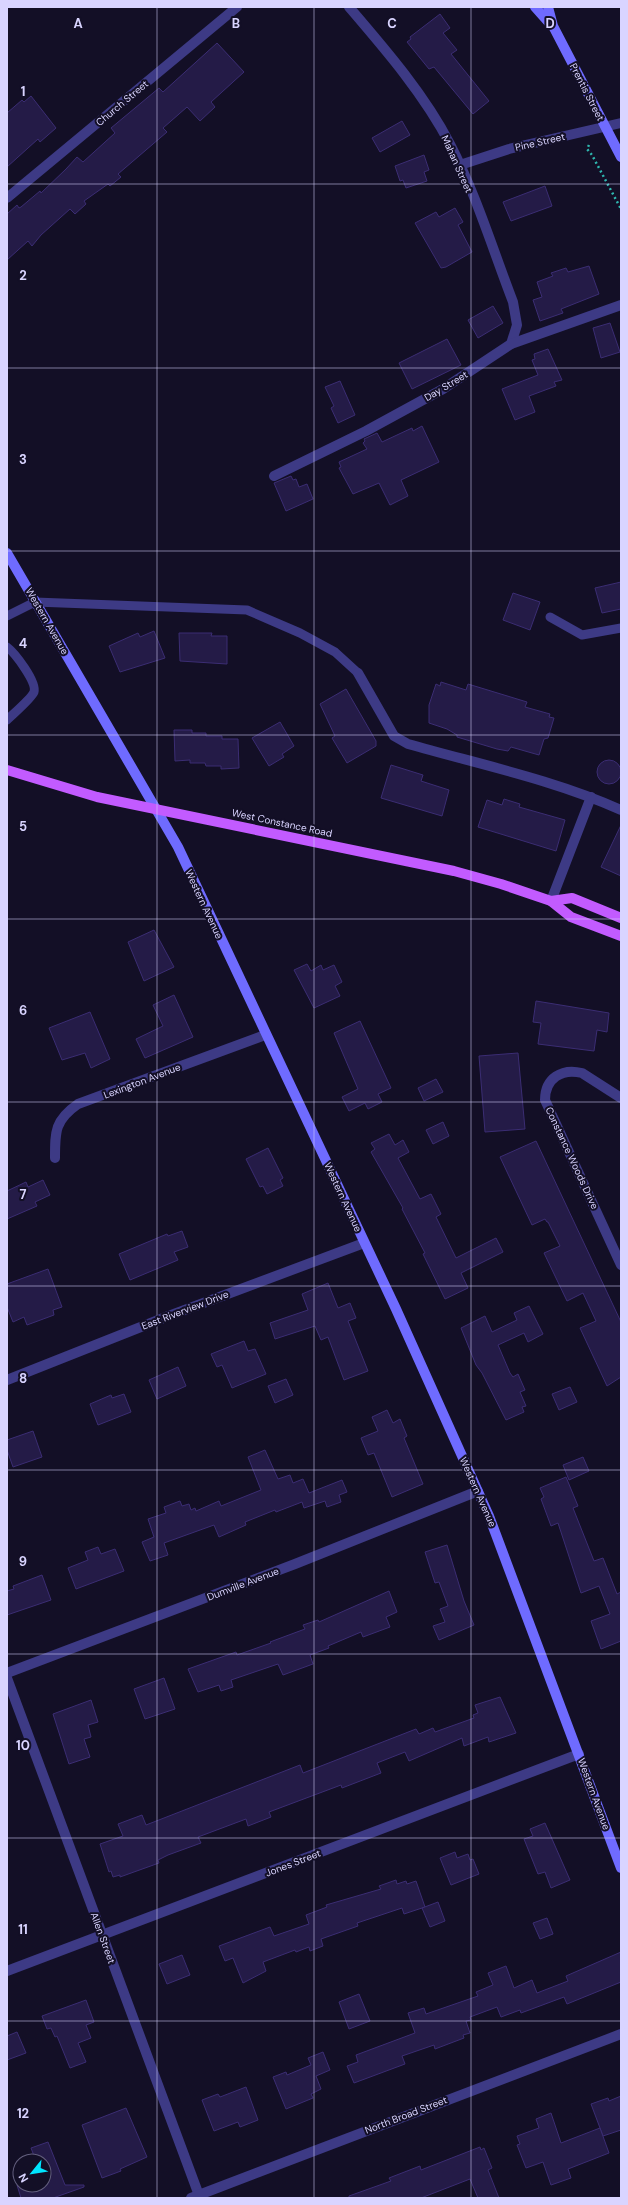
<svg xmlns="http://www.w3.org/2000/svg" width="628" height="2205" viewBox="0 0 628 2205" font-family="'DM Sans',sans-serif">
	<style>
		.building { fill: #241b47; stroke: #3b2d73 }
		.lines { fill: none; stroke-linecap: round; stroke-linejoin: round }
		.path { stroke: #2fb8b0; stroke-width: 2.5; stroke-dasharray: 2 3; stroke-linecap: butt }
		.lane { stroke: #3d3a85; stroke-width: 9 }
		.street { stroke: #3d3a85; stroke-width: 10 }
		.secondary { stroke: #6f6bff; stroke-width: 10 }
		.primary { stroke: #c25bff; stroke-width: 10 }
		.grid { fill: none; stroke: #d9d4ff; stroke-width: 1; stroke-opacity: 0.55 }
		.labels { text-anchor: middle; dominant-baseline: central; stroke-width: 4; stroke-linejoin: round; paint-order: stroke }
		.street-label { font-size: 10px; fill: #d9d4ff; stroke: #130f26 }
		.grid-label { font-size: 13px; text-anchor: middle; font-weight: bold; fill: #d9d4ff; stroke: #130f26; stroke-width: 4; stroke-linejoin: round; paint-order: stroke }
	</style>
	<rect width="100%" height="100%" fill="#130f26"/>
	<g class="building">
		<polygon points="440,14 450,28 443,33 457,50 451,54 489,101 473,114 434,67 429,69 407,42 411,39 410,37"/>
		<polygon points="217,43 244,72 211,102 215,107 200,121 187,107 163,128 167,132 118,174 121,177 110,186 108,184 84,201 86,204 75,214 70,209 41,235 32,246 28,241 7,260 7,214 17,205 19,208 21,207 40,191 41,193 66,169 77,157 83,162 115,133 111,128 159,88 163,92"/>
		<polygon points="31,96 56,128 40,142 38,139 7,167 7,113 22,100 24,102"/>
		<polygon points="402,121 410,135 380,152 372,138"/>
		<polygon points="424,155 429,170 424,172 427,181 406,188 403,180 400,181 395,166"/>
		<polygon points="545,186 552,206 511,221 503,202"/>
		<polygon points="455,208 463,222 458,225 472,252 446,267 441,268 415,223 436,212 439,217"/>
		<polygon points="589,266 599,294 561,309 563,313 540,321 533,300 542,297 537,282 553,276 551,273 566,268 568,272"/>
		<polygon points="493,306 503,323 478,338 468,320"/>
		<polygon points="610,323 620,352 601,358 593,328"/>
		<polygon points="447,339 461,365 412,389 399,363"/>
		<polygon points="548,349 562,380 554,382 556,386 529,396 535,412 515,420 502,389 538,375 532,360 535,359 534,354"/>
		<polygon points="340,381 355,415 338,423 331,408 334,406 325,387"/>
		<polygon points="422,426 439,462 401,480 408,496 390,505 379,483 353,494 339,468 341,467 339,462 367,449 363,443 365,441 364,439 377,433 382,442 412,428 413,431"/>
		<polygon points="291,476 293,480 296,479 299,487 307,484 313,499 286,511 274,483"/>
		<polygon points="621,582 621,609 602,613 595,588"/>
		<polygon points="513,593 540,602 530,630 503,620"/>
		<polygon points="154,631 165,658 120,672 109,646 138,633 140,637"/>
		<polygon points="179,633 212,633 211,636 227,636 227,664 180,661"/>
		<polygon points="441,682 466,690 468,684 527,702 525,707 550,714 549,717 554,718 548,738 544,739 539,755 511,747 508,751 497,749 457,737 457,735 447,729 429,723 429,705 436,684 440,686"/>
		<polygon points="346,689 376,741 376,746 347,763 332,738 335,736 320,704"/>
		<polygon points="280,722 294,746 282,754 284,757 269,766 252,738"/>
		<polygon points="174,730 192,730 192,733 206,733 206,736 222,736 222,739 238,739 239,768 221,769 221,766 206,766 205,763 190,763 190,760 175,761"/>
		<circle cx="609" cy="772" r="12"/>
		<polygon points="391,765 423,775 421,781 449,790 442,816 381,798"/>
		<polygon points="504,799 520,804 519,807 565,820 556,851 478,827 487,800 502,805"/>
		<polygon points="621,825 621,876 601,867"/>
		<polygon points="154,930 174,967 144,981 128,942"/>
		<polygon points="307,964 311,971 321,965 323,970 334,965 342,982 335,986 340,996 314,1008 294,970"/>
		<polygon points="174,995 193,1037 145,1058 136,1039 163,1026 153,1005"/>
		<polygon points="536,1001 609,1013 607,1032 597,1030 594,1051 538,1044 541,1023 533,1022"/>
		<polygon points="90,1012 110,1059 91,1068 85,1053 62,1060 49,1028"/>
		<polygon points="360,1021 391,1088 378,1094 382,1102 368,1109 365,1103 349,1111 342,1097 358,1089 334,1033"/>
		<polygon points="518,1053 525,1129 485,1132 479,1056"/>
		<polygon points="436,1079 443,1092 424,1101 418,1088"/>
		<polygon points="443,1122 449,1136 433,1144 426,1130"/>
		<polygon points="389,1134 395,1145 403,1140 409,1152 398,1158 420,1199 431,1194 441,1214 436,1217 456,1258 496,1238 503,1252 461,1273 468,1288 445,1299 423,1254 425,1253 402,1209 403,1208 371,1152 375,1149 371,1143"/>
		<polygon points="536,1141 621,1322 621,1377 607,1386 580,1328 596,1321 583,1293 567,1301 544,1253 560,1246 548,1222 547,1222 545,1219 532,1225 500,1157"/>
		<polygon points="268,1148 283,1178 280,1180 283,1186 267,1194 263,1186 260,1187 246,1159"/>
		<polygon points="43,1180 50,1195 35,1202 37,1206 7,1219 7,1191 26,1182 28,1187"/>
		<polygon points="182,1231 188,1247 174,1252 178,1260 130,1280 119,1254 167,1234 168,1236"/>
		<polygon points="48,1269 62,1307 53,1310 54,1315 27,1325 24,1317 13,1322 7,1307 7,1284"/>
		<polygon points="328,1283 338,1308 350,1303 356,1318 348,1321 368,1371 344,1380 328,1337 321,1340 315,1326 275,1339 270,1323 308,1310 302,1294"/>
		<polygon points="529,1306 543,1334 528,1342 524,1333 498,1345 510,1373 513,1377 518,1374 525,1390 520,1392 526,1406 522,1407 524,1412 506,1420 482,1373 476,1365 461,1328 485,1316 492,1332 517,1320 514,1313"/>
		<polygon points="244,1341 248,1351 255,1349 266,1374 232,1388 222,1365 217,1367 211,1354"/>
		<polygon points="178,1367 186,1386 157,1399 149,1380"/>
		<polygon points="286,1379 293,1395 275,1403 268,1386"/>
		<polygon points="570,1387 577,1402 559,1410 552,1394"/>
		<polygon points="124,1394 131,1412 98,1425 90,1404 111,1395 112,1398"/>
		<polygon points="387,1410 393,1423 400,1419 407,1436 404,1438 423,1484 392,1497 374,1453 368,1455 361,1438 378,1431 372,1417"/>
		<polygon points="33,1431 42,1457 13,1467 7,1450 7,1440"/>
		<polygon points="265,1450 278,1479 290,1475 293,1483 303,1479 309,1493 342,1480 347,1492 339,1495 341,1502 327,1507 325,1501 304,1508 302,1502 276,1512 275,1510 245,1522 246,1525 219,1537 214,1525 164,1543 168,1555 150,1561 142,1542 154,1537 148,1519 166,1513 164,1507 180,1501 182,1506 189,1504 191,1510 195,1508 196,1511 219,1501 221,1506 261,1490 248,1457"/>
		<polygon points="583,1457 589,1471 569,1480 563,1465"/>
		<polygon points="566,1477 578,1506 573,1508 594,1561 603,1558 617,1594 621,1592 621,1641 601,1649 591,1621 610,1614 599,1586 581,1593 558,1523 551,1526 541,1499 544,1497 540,1488"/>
		<polygon points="447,1545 464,1601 474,1625 439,1640 433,1626 445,1622 440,1609 448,1606 439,1582 435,1583 425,1552"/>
		<polygon points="98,1547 101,1554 115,1549 124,1571 76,1589 68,1568 88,1560 85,1552"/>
		<polygon points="42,1575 51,1600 7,1615 7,1591 14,1589 13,1586"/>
		<polygon points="389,1591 397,1612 386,1617 390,1627 363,1637 361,1632 328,1646 329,1648 310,1655 313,1664 283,1675 278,1664 231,1680 233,1687 221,1691 219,1685 198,1692 188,1669 236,1652 237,1655 271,1643 270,1642 305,1629 303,1625 318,1620 319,1622"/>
		<polygon points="164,1678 175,1709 145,1719 134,1689"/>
		<polygon points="500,1697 516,1733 489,1742 488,1737 464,1746 462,1738 409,1761 405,1752 377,1763 381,1773 342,1788 341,1785 269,1812 271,1817 248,1826 246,1819 198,1837 201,1843 168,1855 158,1860 159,1863 120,1877 120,1875 113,1877 111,1871 109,1872 100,1844 123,1836 118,1824 142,1815 146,1825 300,1765 303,1773 416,1729 419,1734 433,1728 435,1732 474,1718 473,1715 478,1713 475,1705"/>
		<polygon points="91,1700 98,1722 88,1725 91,1737 84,1739 90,1757 69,1764 53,1714"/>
		<polygon points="545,1823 570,1880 551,1888 545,1872 538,1874 524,1839 533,1836 530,1829"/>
		<polygon points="455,1852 457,1858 468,1854 470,1860 473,1859 479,1874 451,1885 440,1858"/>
		<polygon points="396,1880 397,1884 406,1881 407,1884 416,1881 425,1907 404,1914 402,1908 357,1923 358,1926 321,1939 323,1946 310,1951 309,1947 296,1952 295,1950 263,1962 266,1971 243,1983 233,1958 225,1961 219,1946 270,1927 274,1936 309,1924 306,1915 327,1907 326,1905 381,1889 379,1886"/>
		<polygon points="438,1902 445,1921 430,1927 422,1908"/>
		<polygon points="547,1918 553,1934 540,1939 533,1923"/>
		<polygon points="621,1952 621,1982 567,2004 564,1997 521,2013 520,2010 501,2017 497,2007 470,2017 471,2020 466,2021 470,2033 463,2035 464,2038 435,2049 434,2045 402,2056 405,2064 354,2083 347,2066 358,2062 356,2055 415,2033 408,2013 424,2008 426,2014 478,1996 476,1992 493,1985 488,1973 506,1966 514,1988 532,1980 537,1993 568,1981 566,1976"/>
		<polygon points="182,1955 190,1975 167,1984 159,1964"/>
		<polygon points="359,1994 370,2021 349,2029 339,2002"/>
		<polygon points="86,2000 94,2022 86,2025 91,2038 78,2043 86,2062 70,2068 57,2036 55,2037 51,2028 47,2029 42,2016"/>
		<polygon points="17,2032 26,2053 7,2060 7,2036"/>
		<polygon points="323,2052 330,2070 316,2076 321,2089 311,2094 313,2098 286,2109 273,2077 286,2072 287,2075 311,2065 308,2058"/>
		<polygon points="246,2087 258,2120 240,2127 238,2122 214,2131 202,2100 218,2094 220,2097"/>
		<polygon points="621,2096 621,2130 603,2136 591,2104 608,2098 609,2101"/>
		<polygon points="126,2108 147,2157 120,2169 121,2171 102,2178 82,2125"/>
		<polygon points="551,2113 561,2143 600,2128 609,2153 568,2169 571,2178 551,2185 543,2162 526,2168 517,2145 520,2144 517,2136 539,2128 536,2119"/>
		<polygon points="48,2142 65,2185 84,2185 84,2187 53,2198 21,2198 17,2185 44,2185 44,2161 36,2161 31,2148"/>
		<polygon points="480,2147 481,2150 484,2148 492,2168 488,2170 499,2198 478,2198 470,2179 421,2198 349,2198 349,2196 391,2181 389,2178 420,2166 421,2170"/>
	</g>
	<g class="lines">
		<polyline class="path" points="589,145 587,149 592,155 621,209"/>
		<g class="lane">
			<polyline points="7,616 35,602 247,610 300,633 335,652 358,673"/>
			<polyline points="550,617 582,635 621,628"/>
			<path d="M7,647C15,653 37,682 34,692C31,699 13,714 7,720"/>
		</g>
		<g class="street">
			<path d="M349,7C385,49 424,94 450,144C476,194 493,250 513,302L517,325L511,344"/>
			<polyline points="460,165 509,149 621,123"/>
			<polyline points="7,198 237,7"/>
			<polyline points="274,476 366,431 443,389 511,344 621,305"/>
			<path d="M358,673L394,736L408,744C478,764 555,780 621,810"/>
			<polyline points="551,901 591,797"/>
			<path d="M621,1098L582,1073C562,1068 545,1078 545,1100L621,1265"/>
			<path d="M55,1158C55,1131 55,1120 78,1104L265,1035"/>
			<polyline points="7,1380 166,1317 364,1243"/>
			<polyline points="7,1673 295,1564 478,1491"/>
			<polyline points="7,1678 200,2198"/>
			<polyline points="7,1971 579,1754"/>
			<polyline points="191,2198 621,2034"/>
		</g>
		<g class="secondary">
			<polyline points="535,7 551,25"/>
			<polyline points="548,7 553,26 621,157"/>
			<polyline points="7,553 178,847 396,1309 489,1516 621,1868"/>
		</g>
		<g class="primary">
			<polyline points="7,770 97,797 454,871 501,884 551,901 571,917 621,936"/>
			<polyline points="551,901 572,898 621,918"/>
		</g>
	</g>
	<path class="grid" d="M157,7V2198M314,7V2198M471,7V2198M7,184H621M7,368H621M7,551H621M7,735H621M7,919H621M7,1102H621M7,1286H621M7,1470H621M7,1654H621M7,1838H621M7,2021H621"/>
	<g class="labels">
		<g class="street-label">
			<text transform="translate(587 92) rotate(63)">Prentis Street</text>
			<text transform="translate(122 103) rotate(-40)">Church Street</text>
			<text transform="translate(540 142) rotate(-13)">Pine Street</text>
			<text transform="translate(457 164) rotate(66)">Mahan Street</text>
			<text transform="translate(446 386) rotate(-31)">Day Street</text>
			<text transform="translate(47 621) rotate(60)">Western Avenue</text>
			<text transform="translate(282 823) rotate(12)">West Constance Road</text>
			<text transform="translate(204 904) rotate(65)">Western Avenue</text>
			<text transform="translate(142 1081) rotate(-21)">Lexington Avenue</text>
			<text transform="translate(572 1158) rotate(65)">Constance Woods Drive</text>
			<text transform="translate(343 1197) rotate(65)">Western Avenue</text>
			<text transform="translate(185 1310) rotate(-21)">East Riverview Drive</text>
			<text transform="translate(478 1492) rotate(66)">Western Avenue</text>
			<text transform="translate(243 1584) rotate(-21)">Dumville Avenue</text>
			<text transform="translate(594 1794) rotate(70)">Western Avenue</text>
			<text transform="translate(293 1863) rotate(-21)">Jones Street</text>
			<text transform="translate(103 1938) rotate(70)">Allen Street</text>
			<text transform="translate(406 2115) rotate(-21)">North Broad Street</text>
		</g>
	</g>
	<g class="grid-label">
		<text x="78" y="28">A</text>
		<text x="236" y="28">B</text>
		<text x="392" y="28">C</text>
		<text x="550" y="28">D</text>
		<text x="23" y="96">1</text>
		<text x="23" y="280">2</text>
		<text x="23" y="464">3</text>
		<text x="23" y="648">4</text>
		<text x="23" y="831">5</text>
		<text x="23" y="1015">6</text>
		<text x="23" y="1199">7</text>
		<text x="23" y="1383">8</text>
		<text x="23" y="1566">9</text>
		<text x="23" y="1750">10</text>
		<text x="23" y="1934">11</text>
		<text x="23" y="2118">12</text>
	</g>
	<rect width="628" height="2205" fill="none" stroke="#d9d4ff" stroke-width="16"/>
	<g transform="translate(32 2173) rotate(240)"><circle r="19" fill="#130f26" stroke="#625e7d"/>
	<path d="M0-3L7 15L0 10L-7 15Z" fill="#00e5ff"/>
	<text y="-6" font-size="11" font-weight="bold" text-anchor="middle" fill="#d9d4ff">N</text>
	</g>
</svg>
